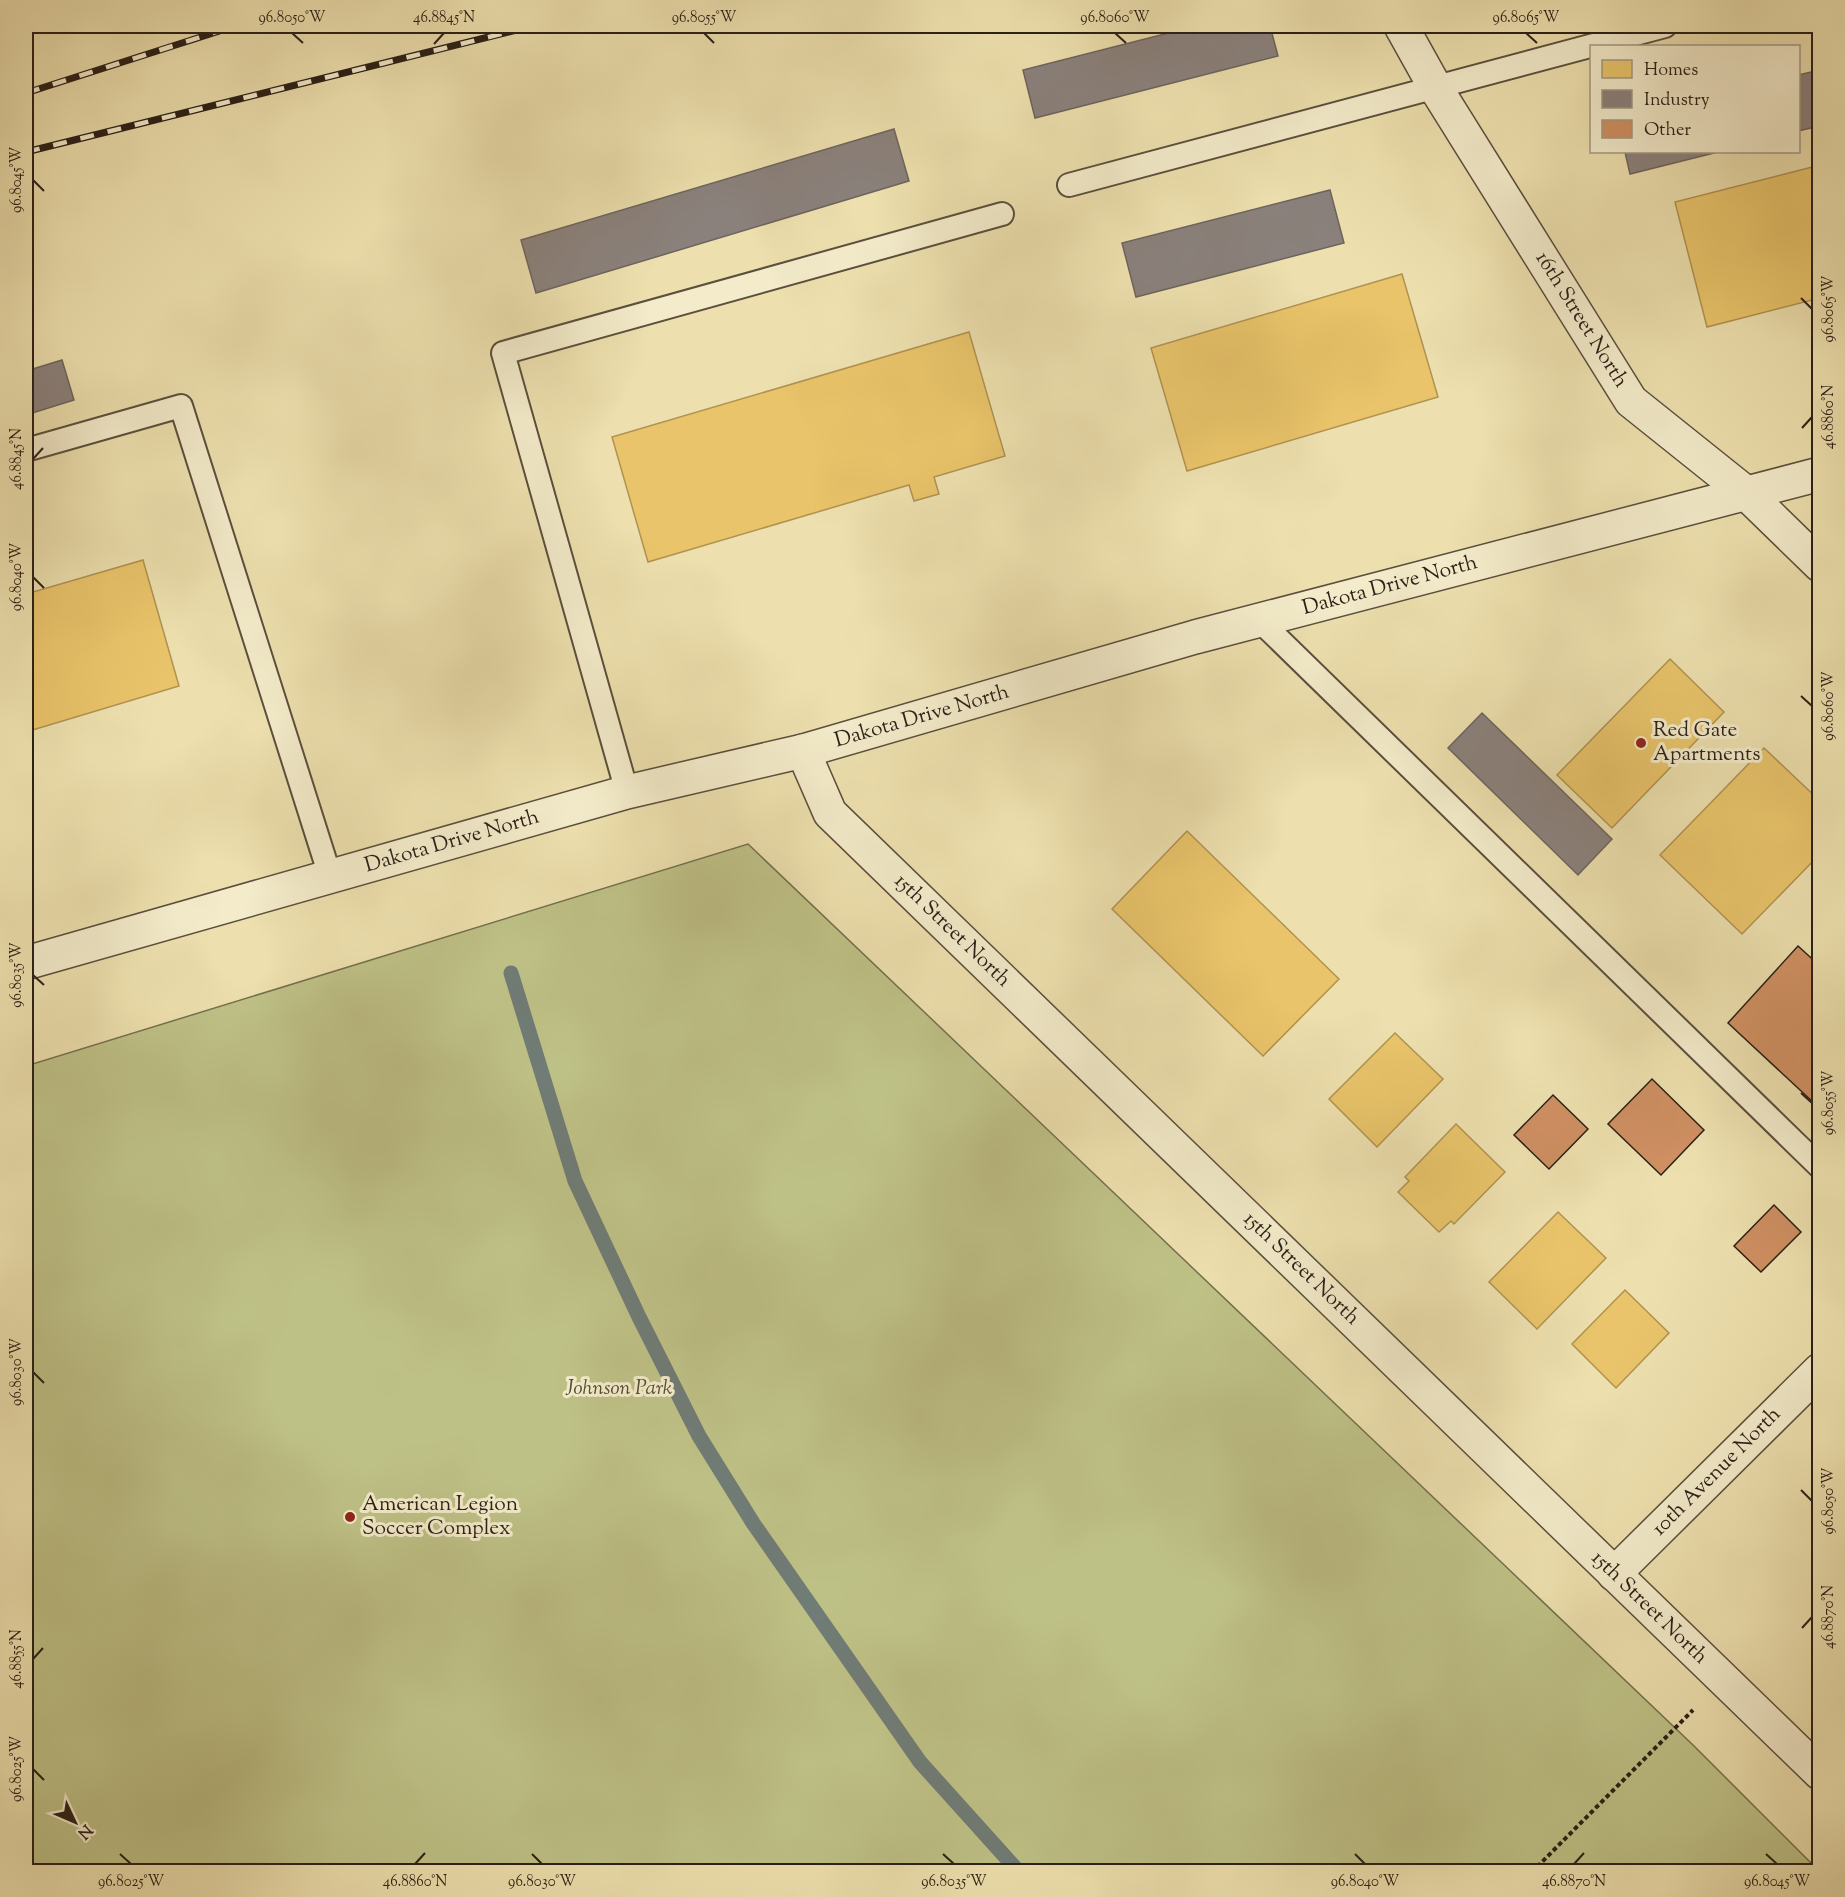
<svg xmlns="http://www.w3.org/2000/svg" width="1845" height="1897" viewBox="0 0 1845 1897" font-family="'Sorts Mill Goudy',serif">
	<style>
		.green { fill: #bec186; stroke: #74704e; stroke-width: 1.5 }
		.homes { fill: #e9c46a; stroke: #b09251; stroke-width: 1.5 }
		.industry { fill: #8a817c; stroke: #6d645e; stroke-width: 1.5 }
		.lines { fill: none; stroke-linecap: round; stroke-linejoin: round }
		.stream { stroke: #707c76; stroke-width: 15 }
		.building { fill: #cf9062; stroke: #2a1f17; stroke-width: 1.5 }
		.service-casing { stroke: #5b4f3d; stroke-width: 26 }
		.minor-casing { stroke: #5b4f3d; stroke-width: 36 }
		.tertiary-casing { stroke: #5b4f3d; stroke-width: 36 }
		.path { stroke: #2a1f17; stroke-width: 4; stroke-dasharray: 4.5 3; stroke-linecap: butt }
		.service { stroke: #f3ebca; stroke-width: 22 }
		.minor { stroke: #f3ebca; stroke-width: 33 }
		.tertiary { stroke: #f3ebca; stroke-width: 33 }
		.rail-casing { stroke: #2a1f17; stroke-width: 7 }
		.rail { stroke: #f3ebca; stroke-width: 4.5; stroke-dasharray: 14; stroke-linecap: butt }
		.ticks { fill: none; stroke: #2a1f17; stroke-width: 2 }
		.poi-dot { fill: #8f2418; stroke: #f3ebca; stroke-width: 2 }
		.labels { text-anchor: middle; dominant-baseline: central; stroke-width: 6; stroke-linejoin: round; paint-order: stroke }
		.street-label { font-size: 21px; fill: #2a1f17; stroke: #f3ebca }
		.poi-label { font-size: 21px; fill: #2a1f17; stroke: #f3ebca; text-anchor: start }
		.park-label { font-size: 21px; font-style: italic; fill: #565038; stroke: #f3ebca }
		.neatline { fill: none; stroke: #2a1f17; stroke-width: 2 }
		.ticks-label { font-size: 15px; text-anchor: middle; fill: #2a1f17 }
	</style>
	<rect width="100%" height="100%" fill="#ede0ae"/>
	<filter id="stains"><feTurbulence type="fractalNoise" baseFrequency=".00333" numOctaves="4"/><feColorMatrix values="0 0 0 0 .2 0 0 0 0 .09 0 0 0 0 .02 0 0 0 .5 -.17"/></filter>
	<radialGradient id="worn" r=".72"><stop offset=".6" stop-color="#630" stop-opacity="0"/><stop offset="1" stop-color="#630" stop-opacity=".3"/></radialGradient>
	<polygon class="green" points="748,844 1693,1745 1819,1871 26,1871 26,1066"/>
	<g class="homes">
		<polygon points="1820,165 1820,298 1707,327 1675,202"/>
		<polygon points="1402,274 1438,397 1187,471 1151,348"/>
		<polygon points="969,332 1005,456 934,477 939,494 914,501 909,485 648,562 612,437"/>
		<polygon points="143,560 179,686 26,732 26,594"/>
		<polygon points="1670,659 1724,712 1612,828 1557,775"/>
		<polygon points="1764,748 1820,801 1820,854 1742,934 1660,855"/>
		<polygon points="1187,831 1339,979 1263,1056 1112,909"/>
		<polygon points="1395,1033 1443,1079 1377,1147 1329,1099"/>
		<polygon points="1456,1124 1505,1172 1454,1224 1451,1221 1439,1232 1398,1192 1409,1181 1405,1177"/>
		<polygon points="1558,1212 1606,1258 1537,1329 1489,1282"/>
		<polygon points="1625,1290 1669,1333 1616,1388 1572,1344"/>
	</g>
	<g class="industry">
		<polygon points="1196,26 1270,26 1278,56 1035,118 1023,70"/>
		<polygon points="1820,70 1820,126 1798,131 1798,75"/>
		<polygon points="894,129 909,181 536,293 521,240"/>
		<polygon points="1625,152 1718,152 1630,174"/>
		<polygon points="1330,190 1344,243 1136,297 1122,243"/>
		<polygon points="62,360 74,400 26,415 26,371"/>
		<polygon points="1482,713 1612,839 1578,875 1448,748"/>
	</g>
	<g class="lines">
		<polyline class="stream" points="511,973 575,1181 639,1317 699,1436 753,1523 920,1762 1019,1872"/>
	</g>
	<g class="building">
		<polygon points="1798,946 1820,966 1820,1098 1814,1103 1728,1023"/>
		<polygon points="1652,1079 1704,1130 1661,1175 1608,1124"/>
		<polygon points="1553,1095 1588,1129 1549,1169 1514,1135"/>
		<polygon points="1774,1205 1801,1232 1761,1272 1734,1246"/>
	</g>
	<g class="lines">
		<g class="service-casing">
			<g id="service">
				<polyline points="1069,185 1665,26"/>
				<polyline points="26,450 181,406 330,876"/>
				<polyline points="1259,620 1820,1167"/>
				<polyline points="627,792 503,353 1002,214"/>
			</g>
		</g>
		<g class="minor-casing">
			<g id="minor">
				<polyline points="1401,26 1435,87 1631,401 1746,493 1820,565"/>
				<polyline points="803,751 830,813 1820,1773"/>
				<polyline points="1614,1574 1820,1370"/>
			</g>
		</g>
		<g class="tertiary-casing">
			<polyline id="tertiary" points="26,963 627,792 803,751 1195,637 1820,474"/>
		</g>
		<polyline class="path" points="1532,1872 1693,1710"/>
		<use href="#service" class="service"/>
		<use href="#minor" class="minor"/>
		<use href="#tertiary" class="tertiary"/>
		<g class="rail-casing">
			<g id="rail">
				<polyline points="26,93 235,26"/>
				<polyline points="26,152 533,26"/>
			</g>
		</g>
		<use href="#rail" class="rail"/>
	</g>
	<path class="ticks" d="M292,33L303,43M704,33L714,43M1115,33L1126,43M1526,33L1537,43M434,44L444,33M33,180L44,191M1801,298L1812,309M1802,428L1812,417M33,459L43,448M33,577L44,588M1801,696L1812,706M33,975L44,985M1801,1093L1812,1103M33,1372L44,1383M1801,1490L1812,1501M1802,1628L1812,1617M33,1659L43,1648M33,1769L44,1780M120,1854L131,1864M532,1854L542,1864M943,1854L954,1864M1355,1854L1365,1864M1766,1854L1777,1864M415,1864L425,1853M1574,1864L1584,1853"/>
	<g class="poi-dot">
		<circle cx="1641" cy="743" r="6"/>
		<circle cx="350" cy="1517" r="6"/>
	</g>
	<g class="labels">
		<g class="street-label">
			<text transform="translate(1581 320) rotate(58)">16th Street North</text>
			<text transform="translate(1390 586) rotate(-15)">Dakota Drive North</text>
			<text transform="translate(922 717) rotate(-16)">Dakota Drive North</text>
			<text transform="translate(452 842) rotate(-16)">Dakota Drive North</text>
			<text transform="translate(952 931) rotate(44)">15th Street North</text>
			<text transform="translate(1301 1269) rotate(44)">15th Street North</text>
			<text transform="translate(1717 1472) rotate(-45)">10th Avenue North</text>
			<text transform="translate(1649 1608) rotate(44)">15th Street North</text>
		</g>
		<g class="poi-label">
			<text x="1653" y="731">Red Gate<tspan x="1653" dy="24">Apartments</tspan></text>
			<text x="362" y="1505">American Legion<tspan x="362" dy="24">Soccer Complex</tspan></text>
		</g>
		<g class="park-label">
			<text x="619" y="1389">Johnson Park</text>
		</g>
	</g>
	<rect width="1845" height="1897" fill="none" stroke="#ede0ae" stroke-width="66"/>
	<rect x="1590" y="45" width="210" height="108" fill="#f3ebca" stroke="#a39982" stroke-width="1.5"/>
	<rect x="1602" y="60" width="30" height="18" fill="#e9c46a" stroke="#a39982" stroke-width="1.5"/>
	<text x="1644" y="75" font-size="18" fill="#2a1f17">Homes</text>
	<rect x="1602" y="90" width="30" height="18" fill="#8a817c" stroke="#a39982" stroke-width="1.5"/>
	<text x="1644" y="105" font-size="18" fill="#2a1f17">Industry</text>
	<rect x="1602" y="120" width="30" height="18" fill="#cf9062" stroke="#a39982" stroke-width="1.5"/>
	<text x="1644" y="135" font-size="18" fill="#2a1f17">Other</text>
	<g transform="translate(75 1822) rotate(134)" stroke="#f3ebca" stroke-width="4.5" paint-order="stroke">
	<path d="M0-4.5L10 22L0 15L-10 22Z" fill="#2a1f17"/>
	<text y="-9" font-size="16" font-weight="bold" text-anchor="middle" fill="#2a1f17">N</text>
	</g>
	<rect x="33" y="33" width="1779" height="1831" class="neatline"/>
	<g class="ticks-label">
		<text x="292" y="22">96.8050°W</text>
		<text x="444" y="22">46.8845°N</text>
		<text x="704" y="22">96.8055°W</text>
		<text x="1115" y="22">96.8060°W</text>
		<text x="1526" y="22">96.8065°W</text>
		<text transform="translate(16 180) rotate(-90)" y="5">96.8045°W</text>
		<text transform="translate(1828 309) rotate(-90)" y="5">96.8065°W</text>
		<text transform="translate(1828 417) rotate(-90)" y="5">46.8860°N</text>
		<text transform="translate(16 459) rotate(-90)" y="5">46.8845°N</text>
		<text transform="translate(16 577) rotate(-90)" y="5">96.8040°W</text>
		<text transform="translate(1828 706) rotate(-90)" y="5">96.8060°W</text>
		<text transform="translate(16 975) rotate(-90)" y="5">96.8035°W</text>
		<text transform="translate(1828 1103) rotate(-90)" y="5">96.8055°W</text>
		<text transform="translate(16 1372) rotate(-90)" y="5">96.8030°W</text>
		<text transform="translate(1828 1501) rotate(-90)" y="5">96.8050°W</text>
		<text transform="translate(1828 1617) rotate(-90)" y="5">46.8870°N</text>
		<text transform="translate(16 1659) rotate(-90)" y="5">46.8855°N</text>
		<text transform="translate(16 1769) rotate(-90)" y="5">96.8025°W</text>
		<text x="131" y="1886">96.8025°W</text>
		<text x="415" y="1886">46.8860°N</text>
		<text x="542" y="1886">96.8030°W</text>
		<text x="954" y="1886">96.8035°W</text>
		<text x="1365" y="1886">96.8040°W</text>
		<text x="1574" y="1886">46.8870°N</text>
		<text x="1777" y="1886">96.8045°W</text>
	</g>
	<rect width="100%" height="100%" filter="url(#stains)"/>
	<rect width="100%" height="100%" fill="url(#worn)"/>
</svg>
